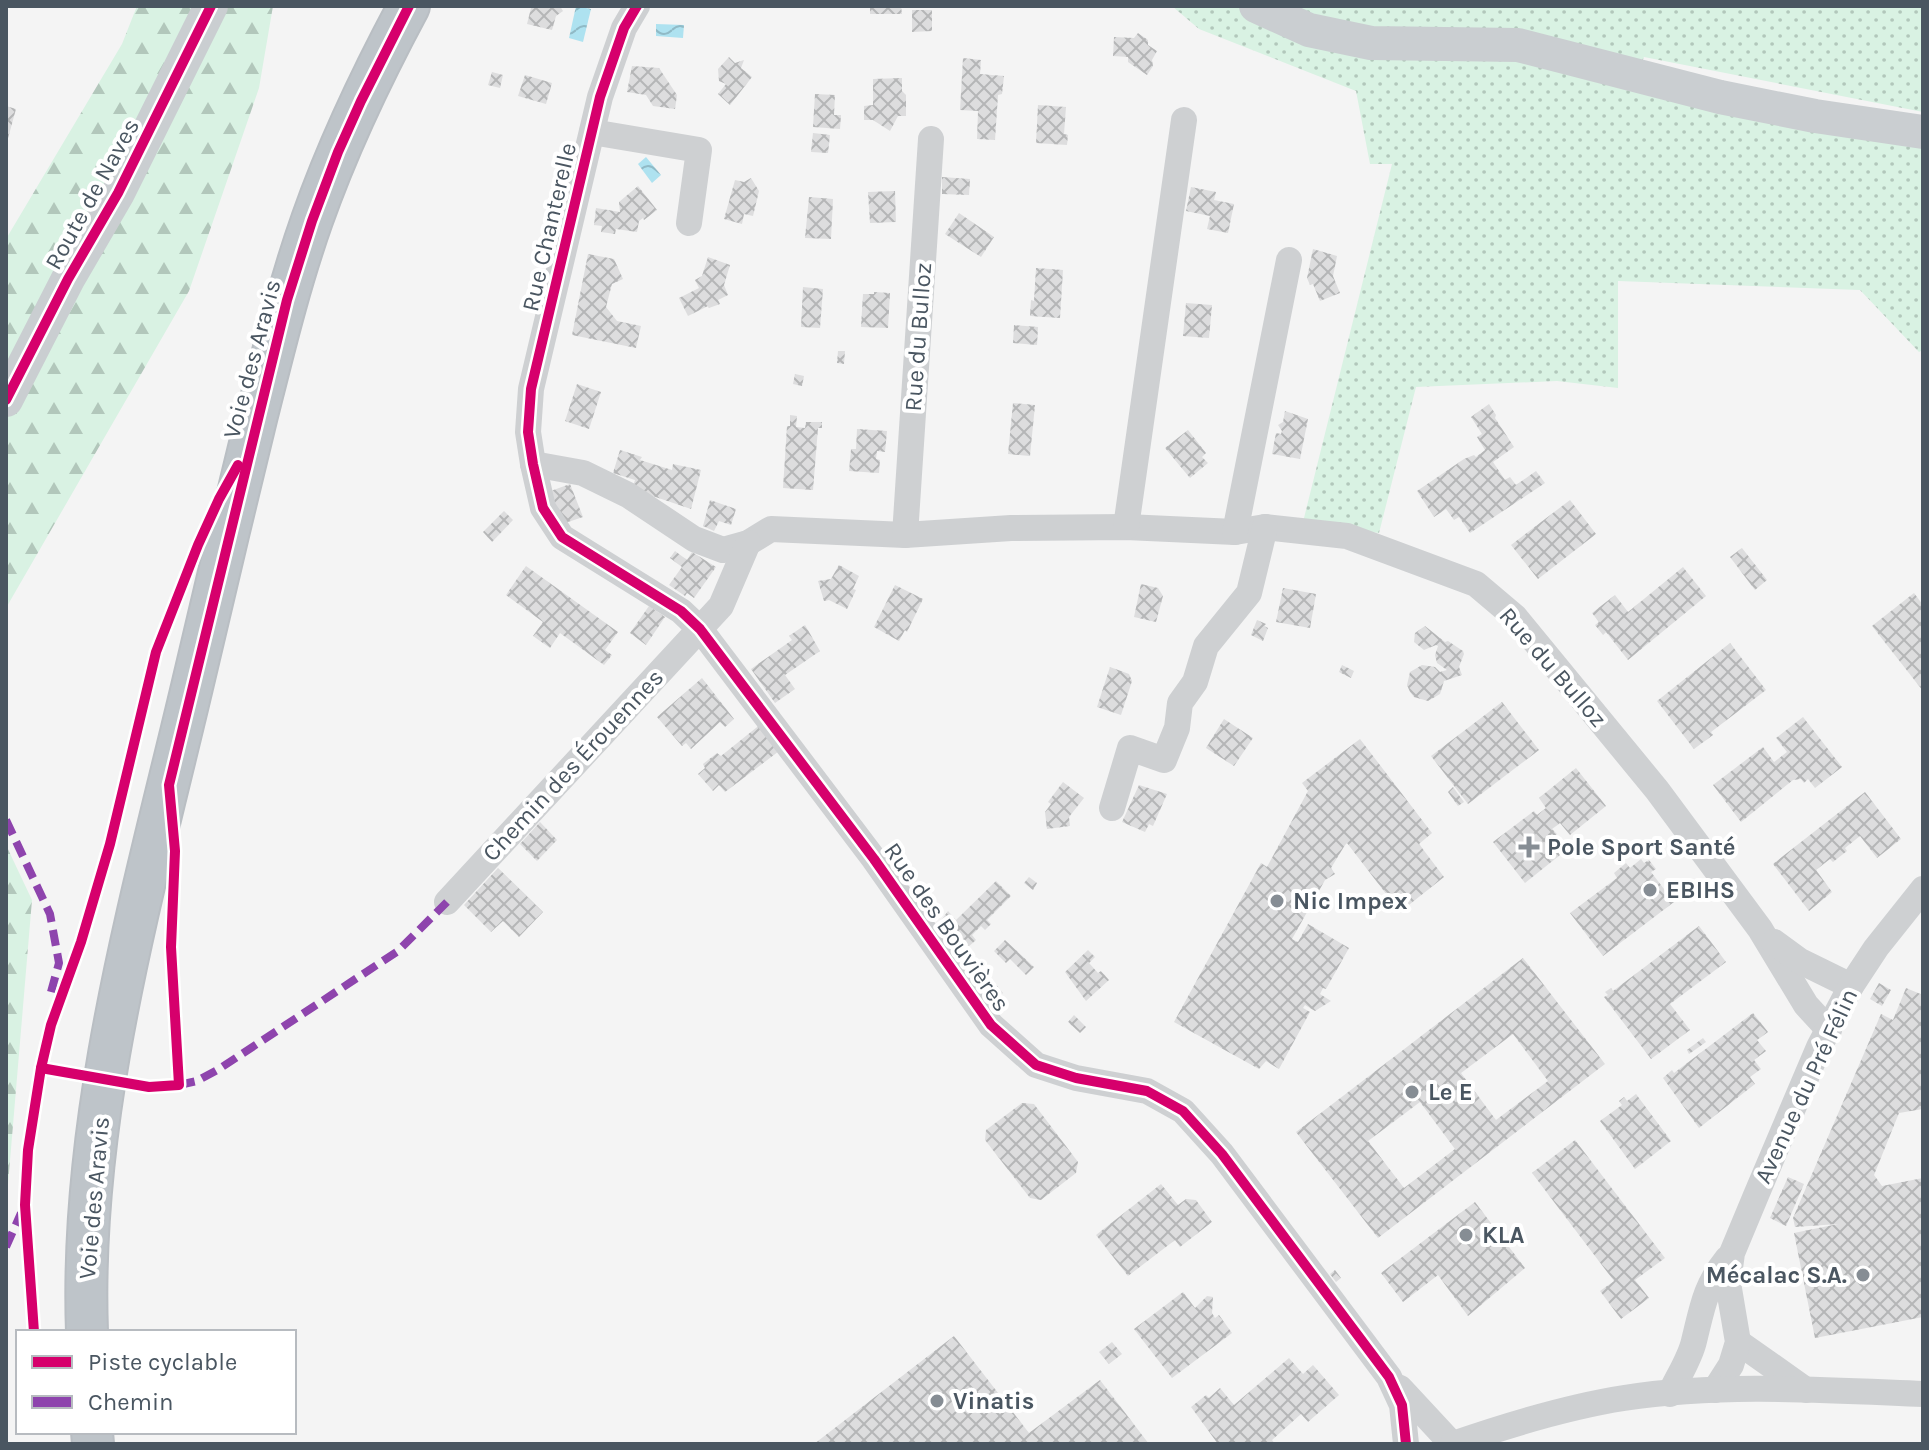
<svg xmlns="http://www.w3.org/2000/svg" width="1929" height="1450" viewBox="0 0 1929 1450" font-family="Karla,sans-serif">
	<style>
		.grass { fill: url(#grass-dots) }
		.forest { fill: url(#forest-firs) }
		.water { fill: url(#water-waves) }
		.building { fill: url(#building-cross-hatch); fill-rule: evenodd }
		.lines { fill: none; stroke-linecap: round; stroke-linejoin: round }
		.highway-casing { stroke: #b9bec3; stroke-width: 44 }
		.minor { stroke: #ced0d2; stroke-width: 26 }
		.major { stroke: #caced1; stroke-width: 34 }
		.highway { stroke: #bec4c9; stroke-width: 40 }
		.quiet { stroke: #8e44ad; stroke-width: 8; stroke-dasharray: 16 8; stroke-linecap: butt }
		.cycleway-casing { stroke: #fff; stroke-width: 15 }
		.cycleway { stroke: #d6006c; stroke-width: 10 }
		.poi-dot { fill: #868d94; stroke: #fff; stroke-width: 3 }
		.labels { text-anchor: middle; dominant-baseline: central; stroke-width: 8; stroke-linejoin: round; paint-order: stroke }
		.street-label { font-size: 24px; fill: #4a5661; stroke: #fff }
		.poi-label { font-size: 24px; font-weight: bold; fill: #4a5661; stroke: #fff; text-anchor: start }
	</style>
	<defs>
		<pattern id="grass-dots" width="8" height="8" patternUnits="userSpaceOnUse" patternTransform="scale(2)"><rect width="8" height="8" fill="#d9f2e3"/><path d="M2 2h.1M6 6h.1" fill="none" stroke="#b2c7bb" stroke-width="1.8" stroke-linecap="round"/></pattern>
		<pattern id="forest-firs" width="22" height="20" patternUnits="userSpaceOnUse" patternTransform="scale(2)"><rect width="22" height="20" fill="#d9f2e3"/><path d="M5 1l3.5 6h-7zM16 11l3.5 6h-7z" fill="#b2c7bb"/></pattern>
		<pattern id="water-waves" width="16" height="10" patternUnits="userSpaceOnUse" patternTransform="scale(2)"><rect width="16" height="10" fill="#aee2f0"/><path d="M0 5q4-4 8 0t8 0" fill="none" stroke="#90bac6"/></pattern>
		<pattern id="building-cross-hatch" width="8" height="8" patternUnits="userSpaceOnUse" patternTransform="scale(2)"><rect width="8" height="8" fill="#ddddde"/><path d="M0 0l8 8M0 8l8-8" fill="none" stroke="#b5b6b7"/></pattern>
	</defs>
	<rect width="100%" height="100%" fill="#f4f4f4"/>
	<polygon class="grass" points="1172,6 1923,6 1923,112 1644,57 1631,88 1800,130 1923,147 1923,350 1919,352 1860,290 1618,281 1618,388 1557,381 1416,387 1379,533 1303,522 1392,164 1370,164 1356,91 1199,29"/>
	<g class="forest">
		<polygon points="137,6 273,6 259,88 189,291 6,608 6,239 122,44"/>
		<polygon points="6,845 32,900 6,1208"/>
	</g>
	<g class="water">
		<polygon points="576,6 591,9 583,42 569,38"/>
		<polygon points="656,24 684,25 683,38 656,36"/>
		<polygon points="646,157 661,175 652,183 638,164"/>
	</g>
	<g class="building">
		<polygon points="534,6 560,6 563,11 556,16 552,30 527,24 531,8"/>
		<polygon points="870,6 901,6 902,14 870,14"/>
		<polygon points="912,10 932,10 932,31 912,32"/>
		<polygon points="1138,33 1148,40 1148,45 1157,51 1152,60 1153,66 1147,75 1128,62 1128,57 1113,56 1114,37 1134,38"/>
		<polygon points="729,57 735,63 744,60 741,68 752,77 730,105 718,94 726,84 719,81 718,69"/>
		<polygon points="963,58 981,60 980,74 1004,76 1002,94 998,95 995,140 977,139 978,111 960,110"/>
		<polygon points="632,66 659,68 677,95 675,109 653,106 646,95 627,92"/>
		<polygon points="492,72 503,75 500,88 488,85"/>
		<polygon points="525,75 552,83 546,104 518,96"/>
		<polygon points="902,78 902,91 906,95 906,116 898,116 890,131 873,120 864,120 864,106 873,105 873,79"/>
		<polygon points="815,94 835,95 834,115 841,115 840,129 813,127"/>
		<polygon points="1038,105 1066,107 1064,134 1068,135 1067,145 1036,143"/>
		<polygon points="6,106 16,109 7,142 6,142"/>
		<polygon points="813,133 830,135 828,153 811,152"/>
		<polygon points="942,177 970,179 969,195 942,194"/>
		<polygon points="751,178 759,191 753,216 744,214 742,224 724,219 735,180 744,182"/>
		<polygon points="638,186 657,210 644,220 643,218 639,221 637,232 616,229 615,234 601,232 602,226 594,225 596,208 620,212 619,202"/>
		<polygon points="1191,187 1216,192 1214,200 1234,204 1228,233 1207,229 1210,216 1186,211"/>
		<polygon points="895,191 896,222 870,223 868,192"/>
		<polygon points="809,197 833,199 831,239 805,238"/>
		<polygon points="959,213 994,237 981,257 945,234"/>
		<polygon points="1313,249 1337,256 1333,276 1340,293 1320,301 1313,284 1310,285 1307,278"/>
		<polygon points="588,254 614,259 623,279 612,284 606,307 617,321 641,326 636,348 572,335"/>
		<polygon points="708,257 730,265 724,285 728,295 718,300 720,304 709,308 708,306 688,316 679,298 699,288 695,280 702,276"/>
		<polygon points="1036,268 1063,270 1060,318 1030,316 1031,300 1034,301"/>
		<polygon points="803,287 823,289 820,328 801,327"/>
		<polygon points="874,292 890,293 888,328 861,327 863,294 874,294"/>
		<polygon points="1186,303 1212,305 1209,338 1183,336"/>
		<polygon points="1014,325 1038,327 1037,345 1013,343"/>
		<polygon points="838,351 845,351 844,364 837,363"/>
		<polygon points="795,374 804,376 802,386 793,384"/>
		<polygon points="577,384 601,392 589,429 565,421"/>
		<polygon points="1013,403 1035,405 1030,456 1008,454"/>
		<polygon points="1489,404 1496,415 1495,418 1514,447 1493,462 1505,480 1510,477 1516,485 1536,471 1545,483 1470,533 1459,517 1454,520 1446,509 1434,517 1417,491 1464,459 1474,455 1476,457 1485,450 1477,437 1482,434 1471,417"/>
		<polygon points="1285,411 1308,419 1300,459 1272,454 1276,433 1281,434 1282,431 1278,425 1283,422"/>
		<polygon points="790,415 797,416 796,427 805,428 806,422 822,422 822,428 818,428 813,490 783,488 787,426 790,426"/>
		<polygon points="857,429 887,431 885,452 877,451 876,459 880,460 879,473 849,471 851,449 856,449"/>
		<polygon points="1188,430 1206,453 1202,457 1208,463 1190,478 1165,448"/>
		<polygon points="620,450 642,457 640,460 672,470 673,464 701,470 691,509 632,489 635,480 613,473"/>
		<polygon points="570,484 583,517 565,523 548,492"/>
		<polygon points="710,500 736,509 731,525 719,521 714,531 703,526"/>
		<polygon points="1570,500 1596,534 1538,579 1511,545"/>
		<polygon points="504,511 513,520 492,542 483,532"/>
		<polygon points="1742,548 1767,580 1755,590 1730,557"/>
		<polygon points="675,551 687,560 692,552 716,567 694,598 687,593 685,596 669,585 682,567 670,558"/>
		<polygon points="839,565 859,576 853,589 856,590 847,609 829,600 824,601 818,581 831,579"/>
		<polygon points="526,566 618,632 605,650 612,655 604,665 560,633 550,648 533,636 543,622 506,595"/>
		<polygon points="1683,567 1706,596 1628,660 1606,632 1603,635 1595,625 1599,622 1592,613 1615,595 1628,612"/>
		<polygon points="1141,584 1158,588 1163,596 1156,622 1134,617"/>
		<polygon points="895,585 923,599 907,632 905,630 899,641 874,627"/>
		<polygon points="1283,588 1316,594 1310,628 1276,622"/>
		<polygon points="1914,593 1923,605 1923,691 1872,626"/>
		<polygon points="649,606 665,617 646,645 630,633"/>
		<polygon points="1257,620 1266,624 1264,626 1268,628 1263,641 1251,635"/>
		<polygon points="805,625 820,651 785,675 795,689 775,703 751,669 792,640 789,636"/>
		<polygon points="1425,626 1445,642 1448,641 1463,651 1464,654 1459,667 1462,675 1444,681 1440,694 1428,701 1414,697 1410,692 1407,685 1410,672 1422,665 1435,667 1440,672 1447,670 1437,663 1435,655 1438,646 1436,645 1424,650 1414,642 1415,633"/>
		<polygon points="1730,643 1766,690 1711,732 1713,735 1694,749 1657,701"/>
		<polygon points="1342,665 1354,671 1351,678 1339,672"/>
		<polygon points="1110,667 1129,674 1132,681 1121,715 1097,707"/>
		<polygon points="702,678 734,719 725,727 720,722 691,749 686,743 682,746 657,717"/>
		<polygon points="1502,702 1539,750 1468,804 1431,756"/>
		<polygon points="1803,717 1842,767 1815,788 1808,779 1804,783 1801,779 1793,780 1741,822 1713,785 1763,747 1774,762 1787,752 1776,738"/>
		<polygon points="767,719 787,745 725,792 719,785 713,791 698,774 705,768 703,764 717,753 721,756"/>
		<polygon points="1224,719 1253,738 1234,766 1206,748"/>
		<polygon points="1360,739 1432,833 1419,844 1444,877 1400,912 1347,843 1345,845 1331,868 1335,874 1325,880 1292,939 1298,942 1308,924 1349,948 1326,989 1323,988 1320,994 1331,1001 1315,1011 1305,1005 1303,1008 1310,1012 1279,1069 1266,1061 1259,1069 1174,1022 1261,863 1267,867 1308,791 1302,783"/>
		<polygon points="1576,768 1606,806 1570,835 1560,823 1552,829 1557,834 1553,837 1565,851 1525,883 1493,842 1534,811 1537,815 1546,808 1539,798"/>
		<polygon points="1063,782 1084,798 1069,817 1070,826 1047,829 1045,812 1051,804 1048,802"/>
		<polygon points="1139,785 1167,794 1153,826 1149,824 1145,832 1122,822"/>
		<polygon points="1453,787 1464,802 1458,806 1448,792"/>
		<polygon points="1865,792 1901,839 1877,858 1860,836 1845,848 1847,851 1833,862 1830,859 1816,870 1832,892 1809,911 1773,864"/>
		<polygon points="540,822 557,840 537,861 520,844"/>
		<polygon points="1641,859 1644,863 1649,860 1656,869 1651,872 1674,902 1603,956 1570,913 1617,878 1614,873 1626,863 1630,868"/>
		<polygon points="498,868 543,912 519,937 503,921 491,932 464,905"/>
		<polygon points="1029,877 1037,883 1033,890 1024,883"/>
		<polygon points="996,881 1011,896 987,920 991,924 985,930 981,926 972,935 976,940 967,948 964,943 954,952 934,930 948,911 956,920"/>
		<polygon points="1699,926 1726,962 1670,1004 1690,1030 1651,1059 1604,997 1608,995 1605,992 1611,988 1613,991"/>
		<polygon points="1005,940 1034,967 1026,975 1010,959 1006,963 994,951"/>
		<polygon points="1088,950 1095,957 1089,963 1098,973 1101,971 1109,980 1086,1001 1065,972"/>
		<path d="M1523,958L1605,1064L1378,1238L1296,1132ZM1513,1034L1548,1081L1496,1120L1461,1073ZM1420,1102L1455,1149L1404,1188L1368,1141Z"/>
		<polygon points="994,982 1003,993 991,1003 982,991"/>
		<polygon points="1879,983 1891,990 1882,1006 1870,999"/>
		<polygon points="1906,988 1923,995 1923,1109 1899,1113 1874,1175 1882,1186 1923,1178 1923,1317 1815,1338 1794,1233 1838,1224 1795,1227 1793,1218 1881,1014 1893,1020"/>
		<polygon points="1753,1013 1768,1032 1757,1040 1766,1051 1754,1060 1761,1069 1750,1077 1755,1084 1699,1128 1663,1078 1672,1070 1674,1073"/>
		<polygon points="1074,1015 1086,1027 1080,1033 1068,1022"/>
		<polygon points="1703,1038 1706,1042 1689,1054 1687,1050"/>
		<polygon points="1636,1094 1671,1141 1635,1169 1600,1121 1622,1105 1619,1101 1624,1097 1627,1101"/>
		<polygon points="1022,1103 1034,1104 1078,1162 1076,1173 1041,1200 1030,1198 985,1140 986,1130"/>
		<polygon points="1575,1140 1665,1258 1635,1280 1649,1298 1621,1319 1600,1291 1614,1281 1532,1173"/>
		<polygon points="1788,1177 1804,1184 1786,1226 1770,1218"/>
		<polygon points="1161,1184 1178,1205 1186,1199 1196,1200 1212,1222 1180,1247 1175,1240 1128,1276 1096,1235"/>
		<polygon points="1475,1202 1525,1268 1468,1316 1438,1275 1403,1302 1381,1273"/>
		<polygon points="1335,1270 1341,1278 1336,1282 1330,1274"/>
		<polygon points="1183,1292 1195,1308 1207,1296 1213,1297 1212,1313 1215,1318 1219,1315 1232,1333 1172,1378 1134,1329"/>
		<polygon points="954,1336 1029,1433 1100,1380 1149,1444 814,1444"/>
		<polygon points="1112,1342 1122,1354 1109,1364 1099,1352"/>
		<polygon points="1289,1358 1303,1374 1313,1365 1339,1395 1308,1422 1301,1414 1272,1440 1275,1444 1218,1444 1191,1407 1206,1395 1209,1398 1220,1388 1234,1405"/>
	</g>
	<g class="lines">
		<g class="highway-casing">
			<g id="highway">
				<path d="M87,1332C79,1114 142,898 192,687C213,598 234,508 256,419C273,352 289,285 312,220C338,146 372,75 409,6"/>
				<polyline points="92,1432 93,1444"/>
			</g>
		</g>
		<g class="minor">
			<polyline points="637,6 624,28 600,97 531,389 528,432 533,464 543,508 562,537 681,611 700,629 874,859 991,1025 1036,1065 1076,1078 1147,1091 1183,1111 1222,1154 1389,1377 1402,1405 1406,1444"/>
			<polyline points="592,132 699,150 689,223"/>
			<polyline points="533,464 583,473 628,495 694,539 723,550 748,543 771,529 905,535 1011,528 1126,527 1235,532 1265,527 1347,536 1476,584 1515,617 1657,790 1760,929 1806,1005 1829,1030"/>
			<polyline points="1126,527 1184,120"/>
			<polyline points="1235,532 1289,260"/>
			<polyline points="905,535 931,139"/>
			<polyline points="1112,808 1130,748 1164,760 1177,728 1180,703 1195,682 1206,646 1249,593 1265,527"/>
			<polyline points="447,902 721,606 748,543"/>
			<polyline points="1774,942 1800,961 1851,986"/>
			<polyline points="1738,1342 1806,1390"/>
			<polyline points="1400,1388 1452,1444"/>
			<polyline points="1715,1390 1731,1365 1738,1342 1728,1283 1732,1253 1757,1193 1819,1047 1851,986 1876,948 1923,889"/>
			<path d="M1670,1394C1677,1378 1690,1359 1694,1341C1702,1309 1705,1286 1727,1259"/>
			<path d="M1453,1444C1508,1425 1566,1407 1624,1398C1722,1383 1824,1390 1923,1394"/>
		</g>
		<g class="major">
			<polyline points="1256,6 1309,30 1371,43 1518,45 1720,97 1815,116 1923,132"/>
			<polyline points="6,400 68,279 118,193 211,6"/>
		</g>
		<use href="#highway" class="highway"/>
		<g class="quiet">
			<polyline points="6,820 50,914 59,963 51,992"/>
			<polyline points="179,1085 197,1081 219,1069 398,951 447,902"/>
			<polyline points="6,1247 21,1213"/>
		</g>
		<g class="cycleway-casing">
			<g id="cycleway">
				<polyline points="637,6 624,28 600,97 531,389 528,432 533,464 543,508 562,537 681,611 700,629 874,859 991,1025 1036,1065 1076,1078 1147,1091 1183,1111 1222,1154 1389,1377 1402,1405 1406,1444"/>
				<polyline points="6,400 68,279 118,193 211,6"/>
				<polyline points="41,1068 149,1087 179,1085 171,947 175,851 169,785 287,300 312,221 338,152 361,101 409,6"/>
				<polyline points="34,1332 25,1205 28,1150 41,1068 51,1025 81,942 110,844 156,652 198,545 219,499 238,465"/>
			</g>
		</g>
		<use href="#cycleway" class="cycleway"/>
	</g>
	<g class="poi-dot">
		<path d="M1525 835h8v8h8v8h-8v8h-8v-8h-8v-8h8z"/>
		<circle cx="1650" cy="890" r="8"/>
		<circle cx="1277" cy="901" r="8"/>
		<circle cx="1412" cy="1092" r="8"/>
		<circle cx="1466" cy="1235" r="8"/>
		<circle cx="1863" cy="1275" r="8"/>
		<circle cx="937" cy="1401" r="8"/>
	</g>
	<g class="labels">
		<g class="street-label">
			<text transform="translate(92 194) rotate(-61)">Route de Naves</text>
			<text transform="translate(549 227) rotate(-77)">Rue Chanterelle</text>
			<text transform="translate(918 337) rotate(-86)">Rue du Bulloz</text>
			<text transform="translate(252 359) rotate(-75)">Voie des Aravis</text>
			<text transform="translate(1553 667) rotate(49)">Rue du Bulloz</text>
			<text transform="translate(573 765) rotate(-47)">Chemin des Érouennes</text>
			<text transform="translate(947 927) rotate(55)">Rue des Bouvières</text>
			<text transform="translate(1806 1086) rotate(-65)">Avenue du Pré Félin</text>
			<text transform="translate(94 1198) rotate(-85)">Voie des Aravis</text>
		</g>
		<g class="poi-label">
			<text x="1547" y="847">Pole Sport Santé</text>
			<text x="1666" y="890">EBIHS</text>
			<text x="1293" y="901">Nic Impex</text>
			<text x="1428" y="1092">Le E</text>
			<text x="1482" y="1235">KLA</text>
			<text x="1847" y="1275" text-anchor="end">Mécalac S.A.</text>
			<text x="953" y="1401">Vinatis</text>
		</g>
	</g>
	<rect width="1929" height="1450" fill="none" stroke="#4a5661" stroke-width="16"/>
	<rect x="16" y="1330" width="280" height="104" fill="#ffffff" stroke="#b7bbc0" stroke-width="2"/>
	<rect x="32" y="1356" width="40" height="12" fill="#d6006c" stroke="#b7bbc0" stroke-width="2"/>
	<text x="88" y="1370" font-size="24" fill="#4a5661">Piste cyclable</text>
	<rect x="32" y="1396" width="40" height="12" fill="#8e44ad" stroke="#b7bbc0" stroke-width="2"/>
	<text x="88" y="1410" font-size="24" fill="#4a5661">Chemin</text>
</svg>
